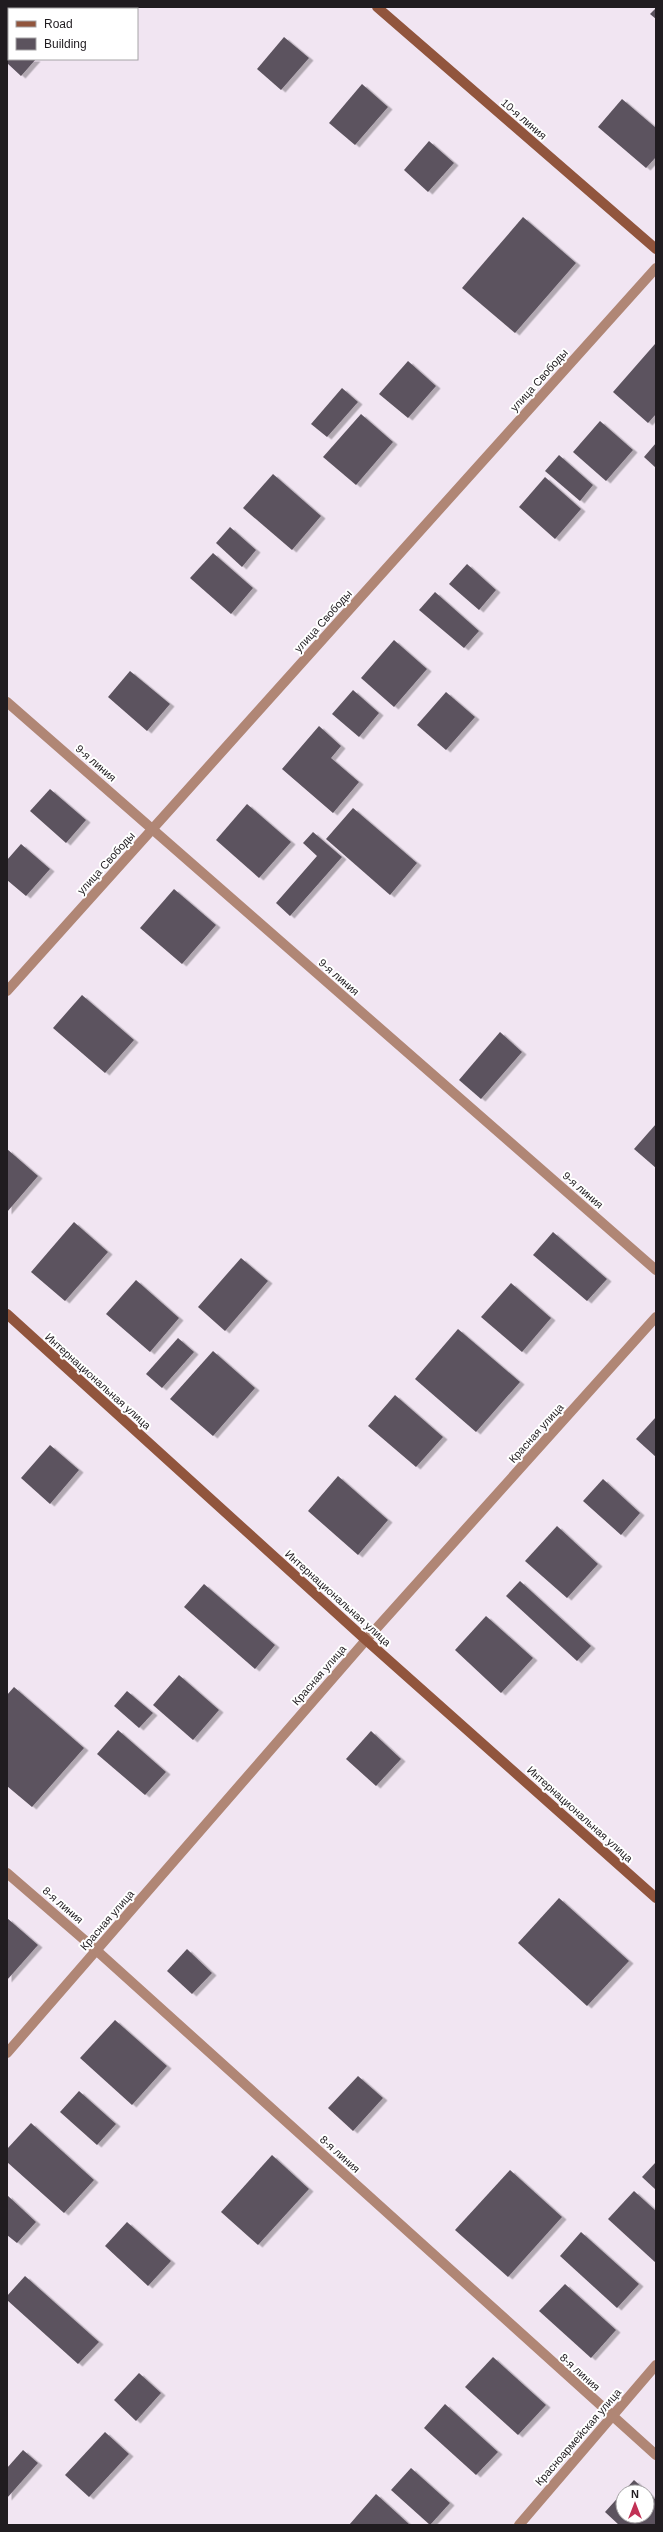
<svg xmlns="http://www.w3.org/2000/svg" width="663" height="2532" viewBox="0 0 663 2532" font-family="Helvetica,sans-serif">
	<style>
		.building { fill: #5c535e; filter: url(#shadow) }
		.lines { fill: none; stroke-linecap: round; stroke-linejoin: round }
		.street { stroke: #b08675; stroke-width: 10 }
		.secondary { stroke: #91553d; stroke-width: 10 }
		.labels { text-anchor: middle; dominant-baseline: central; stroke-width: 4; stroke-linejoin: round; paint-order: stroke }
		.street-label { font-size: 11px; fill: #201c20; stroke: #fff }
	</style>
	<defs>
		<filter id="shadow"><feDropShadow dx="4.5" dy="2.5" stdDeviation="0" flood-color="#0004"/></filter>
	</defs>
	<rect width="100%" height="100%" fill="#f1e5f2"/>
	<g class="building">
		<polygon points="47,7 82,7 80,9 49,9"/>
		<polygon points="656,8 656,19 650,14"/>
		<polygon points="9,16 9,59 36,59 21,76 7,63 7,19"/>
		<polygon points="284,37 309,58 281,90 257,69"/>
		<polygon points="362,84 388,107 355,145 329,123"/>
		<polygon points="622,99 656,128 656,157 646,168 598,127"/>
		<polygon points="429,141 454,163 428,192 404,170"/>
		<polygon points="523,217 576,263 515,333 462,288"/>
		<polygon points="655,344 656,414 648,423 613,392"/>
		<polygon points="408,361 436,386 408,418 379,394"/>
		<polygon points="342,388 358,402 327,437 311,424"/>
		<polygon points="361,414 393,442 356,485 323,457"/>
		<polygon points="600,421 633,450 606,481 573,452"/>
		<polygon points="656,443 656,468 644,457"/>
		<polygon points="559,455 593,485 580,501 545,471"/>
		<polygon points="273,474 321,516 292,550 243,508"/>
		<polygon points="545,477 581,509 555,539 519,507"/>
		<polygon points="230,527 256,550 242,567 216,543"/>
		<polygon points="213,553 253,588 231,614 190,578"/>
		<polygon points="467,564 496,590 479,610 449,584"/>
		<polygon points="435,592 479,631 464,648 419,610"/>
		<polygon points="394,640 427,669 394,707 361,678"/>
		<polygon points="130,671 170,704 147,731 108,697"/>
		<polygon points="353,690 379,713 359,737 332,714"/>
		<polygon points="446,692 475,717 446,750 417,725"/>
		<polygon points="319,726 341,746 331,758 359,782 333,813 282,769"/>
		<polygon points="50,789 86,820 66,843 30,811"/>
		<polygon points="247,804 291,842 259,878 216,840"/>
		<polygon points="353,808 417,863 390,895 326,839"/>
		<polygon points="313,832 342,857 290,916 276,903 317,856 303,843"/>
		<polygon points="21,844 50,869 26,896 7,880 7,860"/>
		<polygon points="174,889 216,925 182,964 140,928"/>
		<polygon points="82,995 134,1040 105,1073 53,1028"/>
		<polygon points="500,1032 522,1052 481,1099 459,1080"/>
		<polygon points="656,1124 656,1168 634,1149"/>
		<polygon points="7,1149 38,1176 7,1212"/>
		<polygon points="74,1222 108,1252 65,1301 31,1272"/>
		<polygon points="553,1232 607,1279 587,1301 533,1255"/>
		<polygon points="241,1258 268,1281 225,1331 198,1307"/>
		<polygon points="136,1280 179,1318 150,1352 106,1314"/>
		<polygon points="511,1283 551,1318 522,1352 481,1317"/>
		<polygon points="458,1329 520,1382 476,1432 415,1379"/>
		<polygon points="178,1338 194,1352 162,1388 146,1374"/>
		<polygon points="213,1351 255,1388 213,1436 170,1399"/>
		<polygon points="395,1395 443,1437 416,1467 368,1426"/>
		<polygon points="656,1417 656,1457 636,1439"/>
		<polygon points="50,1445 79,1470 50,1504 21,1478"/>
		<polygon points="338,1476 388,1520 358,1555 308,1511"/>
		<polygon points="603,1479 640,1513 621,1535 583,1501"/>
		<polygon points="557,1526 598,1564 567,1598 525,1561"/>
		<polygon points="520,1581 591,1646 577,1661 506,1596"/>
		<polygon points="204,1584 275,1645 255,1669 184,1607"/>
		<polygon points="486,1616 533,1658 501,1693 455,1650"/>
		<polygon points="179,1675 219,1710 193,1740 153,1705"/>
		<polygon points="14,1687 84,1748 32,1807 7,1786 7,1695"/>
		<polygon points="127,1691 153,1713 139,1728 114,1706"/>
		<polygon points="118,1730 166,1772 145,1795 97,1754"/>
		<polygon points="371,1731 401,1759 376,1786 346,1759"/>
		<polygon points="559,1898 629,1961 587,2006 518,1943"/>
		<polygon points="7,1918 38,1945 7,1980"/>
		<polygon points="187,1949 212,1973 192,1994 167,1971"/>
		<polygon points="115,2020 167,2066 132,2105 80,2058"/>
		<polygon points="358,2076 383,2098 353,2131 328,2108"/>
		<polygon points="79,2091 116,2124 97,2145 60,2112"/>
		<polygon points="31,2123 94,2180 64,2213 7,2162 7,2149"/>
		<polygon points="272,2155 309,2189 258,2245 221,2212"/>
		<polygon points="656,2162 656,2190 642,2177"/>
		<polygon points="510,2170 562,2217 508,2277 455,2230"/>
		<polygon points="634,2191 656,2211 656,2263 608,2219"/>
		<polygon points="7,2195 36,2222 17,2243 7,2235"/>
		<polygon points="127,2222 171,2261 148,2286 105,2246"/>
		<polygon points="581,2232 639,2284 617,2308 560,2256"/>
		<polygon points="25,2276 99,2342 78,2364 7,2300 7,2296"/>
		<polygon points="565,2284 616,2330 591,2358 539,2311"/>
		<polygon points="493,2357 546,2405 518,2435 465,2387"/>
		<polygon points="139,2373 161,2393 136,2421 114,2400"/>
		<polygon points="445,2404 498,2452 476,2475 424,2428"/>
		<polygon points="105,2432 129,2454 89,2497 65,2475"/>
		<polygon points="23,2450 38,2463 7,2498 7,2468"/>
		<polygon points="411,2468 450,2503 430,2525 391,2490"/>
		<polygon points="634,2480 656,2500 656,2525 619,2525 605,2512 623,2492 623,2516 647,2516 647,2492 623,2492"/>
		<polygon points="376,2494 410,2525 349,2525"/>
	</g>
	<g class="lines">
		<g class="street">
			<polyline points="7,702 656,1270"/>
			<polyline points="7,991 656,268"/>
			<polyline points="7,1873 96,1950 656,2455"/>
			<polyline points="7,2053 366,1640 656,1317"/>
			<polyline points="519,2525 656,2365"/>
		</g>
		<g class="secondary">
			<polyline points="377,7 656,249"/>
			<polyline points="7,1314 366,1640 656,1898"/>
		</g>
	</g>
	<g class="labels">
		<g class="street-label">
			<text transform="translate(524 119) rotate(41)">10-я линия</text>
			<text transform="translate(539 380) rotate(-48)">улица Свободы</text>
			<text transform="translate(323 621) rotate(-48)">улица Свободы</text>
			<text transform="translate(96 763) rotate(41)">9-я линия</text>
			<text transform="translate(106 863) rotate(-48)">улица Свободы</text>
			<text transform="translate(339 977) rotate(41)">9-я линия</text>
			<text transform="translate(583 1190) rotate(41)">9-я линия</text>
			<text transform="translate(98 1381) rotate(42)">Интернациональная улица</text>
			<text transform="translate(536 1433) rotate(-48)">Красная улица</text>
			<text transform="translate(338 1598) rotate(42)">Интернациональная улица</text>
			<text transform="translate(319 1675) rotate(-49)">Красная улица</text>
			<text transform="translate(580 1814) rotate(42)">Интернациональная улица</text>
			<text transform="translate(63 1905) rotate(41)">8-я линия</text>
			<text transform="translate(107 1920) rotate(-49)">Красная улица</text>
			<text transform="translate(340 2154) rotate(42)">8-я линия</text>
			<text transform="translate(580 2372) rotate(42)">8-я линия</text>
			<text transform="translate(578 2437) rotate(-49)">Красноармейская улица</text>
		</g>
	</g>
	<rect width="663" height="2532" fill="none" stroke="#201c20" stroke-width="16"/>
	<rect x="8" y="8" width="130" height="52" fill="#ffffff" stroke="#a6a4a6"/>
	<rect x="16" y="21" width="20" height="6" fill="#91553d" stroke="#a6a4a6"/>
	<text x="44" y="28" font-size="12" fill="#201c20">Road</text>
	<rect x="16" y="38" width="20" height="12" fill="#5c535e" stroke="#a6a4a6"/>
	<text x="44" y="48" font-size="12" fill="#201c20">Building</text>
	<g transform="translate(635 2504)"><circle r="19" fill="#ffffff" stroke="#a6a4a6"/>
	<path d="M0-3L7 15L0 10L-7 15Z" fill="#c13155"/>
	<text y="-6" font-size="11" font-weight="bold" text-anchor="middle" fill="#201c20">N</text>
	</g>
</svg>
